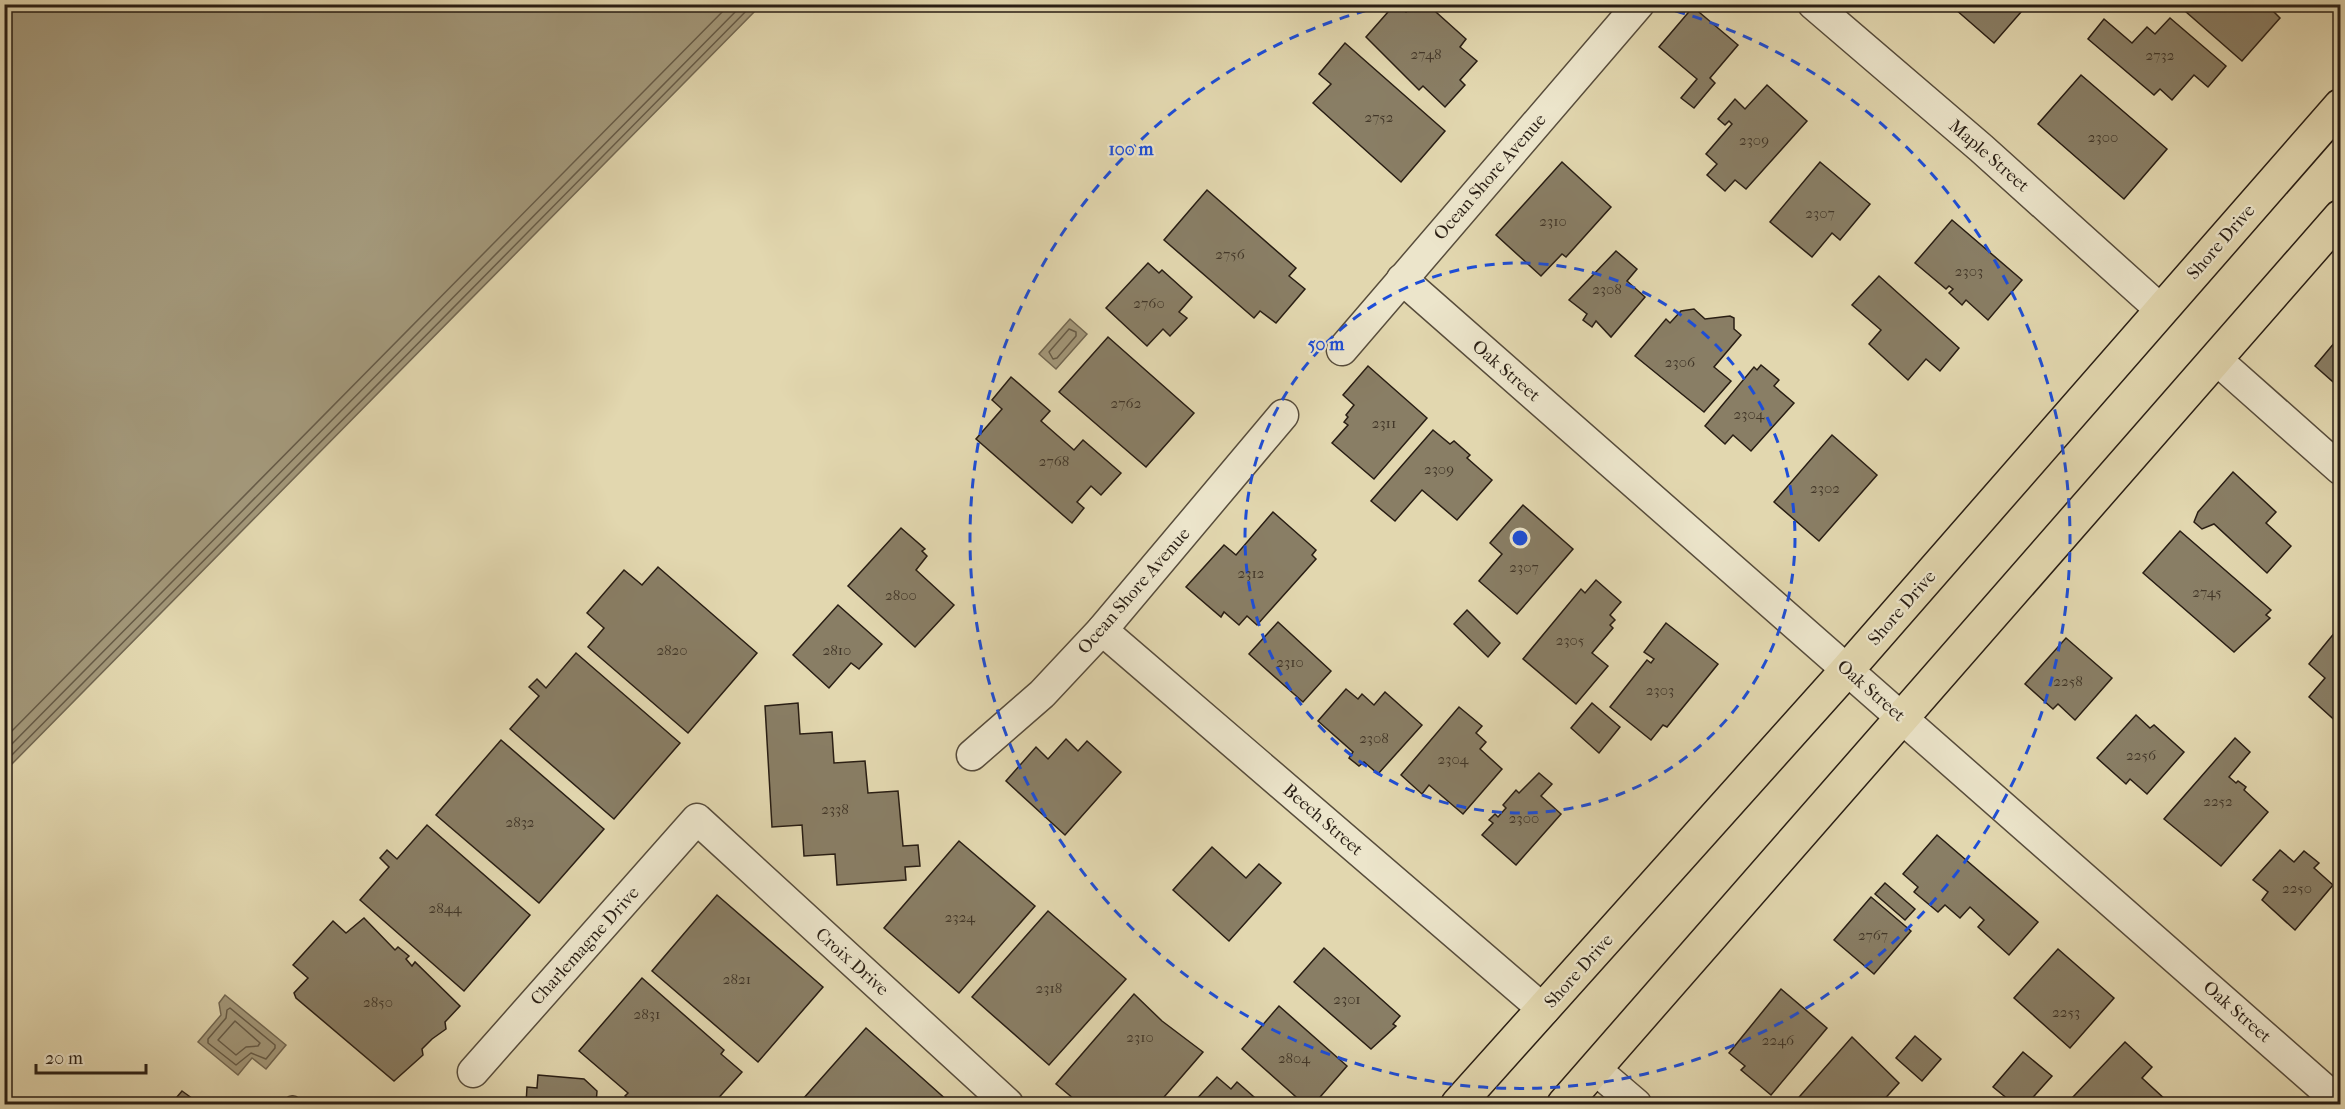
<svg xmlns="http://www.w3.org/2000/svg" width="2345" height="1109" viewBox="0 0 2345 1109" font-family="'IM FELL French Canon',serif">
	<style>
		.water { fill: #a3987a; stroke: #726751; stroke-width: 1.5 }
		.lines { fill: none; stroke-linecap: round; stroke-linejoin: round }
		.shore { stroke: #665b47; stroke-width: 1.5 }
		.building { fill: #897e65; stroke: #291e14; stroke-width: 1.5 }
		.lane-casing { stroke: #574c3b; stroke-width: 18 }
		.street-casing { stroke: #574c3b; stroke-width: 33 }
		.highway-casing { stroke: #291e14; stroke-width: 36 }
		.lane { stroke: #ece5cb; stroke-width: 15 }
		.street { stroke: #ece5cb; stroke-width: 30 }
		.highway { stroke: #e2d7af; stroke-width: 33 }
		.ring { fill: none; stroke: #1d4ed8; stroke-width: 3; stroke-dasharray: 10 8 }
		.labels { text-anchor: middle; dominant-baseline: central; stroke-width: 4.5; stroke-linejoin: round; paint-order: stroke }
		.number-label { font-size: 15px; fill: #413628 }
		.street-label { font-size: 18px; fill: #291e14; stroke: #ece5cb }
		.centre { fill: #1d4ed8; stroke: #ece5cb; stroke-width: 3 }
		.ring-label { font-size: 18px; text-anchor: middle; font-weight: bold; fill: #1d4ed8; stroke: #ece5cb; stroke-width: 4.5; stroke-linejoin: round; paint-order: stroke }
	</style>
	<rect width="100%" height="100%" fill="#e2d7af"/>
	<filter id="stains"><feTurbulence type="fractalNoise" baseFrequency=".00333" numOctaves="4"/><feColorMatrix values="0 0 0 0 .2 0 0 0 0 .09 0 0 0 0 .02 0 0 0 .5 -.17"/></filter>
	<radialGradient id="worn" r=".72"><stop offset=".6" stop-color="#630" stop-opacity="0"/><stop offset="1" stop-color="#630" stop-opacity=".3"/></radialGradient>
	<g class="water">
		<polygon points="5,4 761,5 5,771 4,5"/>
		<polygon points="1070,319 1087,334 1056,369 1039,354"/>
		<polygon points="225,995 286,1045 266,1069 252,1058 238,1075 198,1042 221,1015 219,1003"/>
	</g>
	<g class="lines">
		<g class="shore">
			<polygon points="1069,329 1076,332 1076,336 1057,358 1053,359 1049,352"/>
			<polyline points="4,739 730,4"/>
			<polyline points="4,752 743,4"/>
			<polyline points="4,763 753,4"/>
			<polygon points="230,1008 275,1045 275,1048 266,1059 251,1053 236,1065 208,1043 208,1039 226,1018 227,1010"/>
			<polygon points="235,1021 260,1043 258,1046 246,1047 236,1055 218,1040"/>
		</g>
	</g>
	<g class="building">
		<polygon points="1395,4 1406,12 1413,4 1427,4 1466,39 1460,47 1477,61 1460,80 1465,85 1445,107 1423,86 1419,90 1366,37"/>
		<polygon points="1959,4 2028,4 1994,43 1955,9"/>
		<polygon points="2177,4 2266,4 2280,18 2242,61"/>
		<polygon points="1693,7 1738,45 1710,78 1715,83 1694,108 1681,98 1697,79 1659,47"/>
		<polygon points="2170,18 2226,66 2208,87 2194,75 2172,100 2160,89 2154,95 2088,39 2104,19 2132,43 2147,27 2155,34"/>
		<polygon points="1345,43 1445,131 1401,182 1313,103 1331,84 1319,74"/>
		<polygon points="2081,75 2167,149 2124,199 2038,124"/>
		<polygon points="1767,85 1807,121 1746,189 1735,180 1725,191 1707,175 1717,164 1706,154 1732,124 1729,121 1725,125 1718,119 1735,99 1745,109"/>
		<polygon points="1562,162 1611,207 1566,257 1562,254 1541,276 1496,235"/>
		<polygon points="1820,162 1870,204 1840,240 1832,233 1812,257 1770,222"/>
		<polygon points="1207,190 1296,268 1289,276 1305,289 1276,323 1260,311 1254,318 1164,240"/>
		<polygon points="1952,220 2022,280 1988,320 1966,300 1962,305 1949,293 1953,289 1949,286 1946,289 1915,263"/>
		<polygon points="1616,251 1637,269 1627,281 1645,297 1611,337 1596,321 1592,327 1583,320 1587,314 1569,300"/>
		<polygon points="1148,263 1159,273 1162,270 1192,297 1179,312 1187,318 1170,336 1163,329 1147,346 1106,308"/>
		<polygon points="1879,276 1959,348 1940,371 1926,359 1908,380 1869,344 1881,330 1852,305"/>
		<polygon points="1694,309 1705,319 1730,316 1734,318 1734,329 1741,335 1714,367 1731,381 1704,412 1635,356 1666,319 1670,323 1681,311"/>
		<polygon points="2340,336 2340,388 2315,366"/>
		<polygon points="1108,337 1194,413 1146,467 1059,392"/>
		<polygon points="1761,365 1779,380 1774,386 1794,403 1751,451 1733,435 1725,444 1705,426 1754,367 1757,370"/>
		<polygon points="1368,366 1427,418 1374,479 1332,443 1348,425 1344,422 1348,417 1346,415 1354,405 1343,395"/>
		<polygon points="1011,377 1050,411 1041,421 1074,450 1083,440 1121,473 1101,495 1091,486 1077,502 1084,508 1072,523 976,439 1002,409 992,400"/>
		<polygon points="1433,430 1450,444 1454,441 1470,455 1467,458 1492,480 1457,520 1422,490 1395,521 1371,501"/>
		<polygon points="1832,435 1877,475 1819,541 1774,502"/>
		<polygon points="2233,472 2276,512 2266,523 2291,546 2267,573 2214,524 2202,529 2194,522 2198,512"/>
		<polygon points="1523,505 1573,549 1517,614 1479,581 1502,554 1490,543"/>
		<polygon points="1273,512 1316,550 1312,555 1316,559 1257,625 1247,616 1239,625 1224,612 1221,617 1186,587 1224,545 1236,555"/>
		<polygon points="901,528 925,549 922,551 927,556 916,570 954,605 915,647 848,586"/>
		<polygon points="2180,531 2271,610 2266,615 2270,618 2234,652 2143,573"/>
		<polygon points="658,567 757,653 688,733 588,647 604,628 587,613 624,570 642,585"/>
		<polygon points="1596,580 1621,602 1610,615 1615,620 1610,625 1613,628 1592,653 1608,666 1576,704 1523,659 1581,589 1585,593"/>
		<polygon points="838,605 882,644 859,669 851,663 829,688 793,655"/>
		<polygon points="1467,610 1500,643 1488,657 1454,624"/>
		<polygon points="1278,622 1331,671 1303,702 1249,654"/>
		<polygon points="1666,623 1718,664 1667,727 1663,725 1651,740 1610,707 1647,660 1651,663 1654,659 1644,652"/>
		<polygon points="2340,626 2340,725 2309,697 2325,678 2309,664"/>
		<polygon points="2066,638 2112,678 2075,720 2058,704 2053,709 2025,684"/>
		<polygon points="576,653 680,743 614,819 510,729 539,696 529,687 537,679 546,688"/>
		<polygon points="1346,689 1358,699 1362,694 1374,705 1385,692 1422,725 1378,774 1364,762 1359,766 1349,758 1353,752 1318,721"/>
		<polygon points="798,703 800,734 832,732 834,763 865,761 868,793 898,791 903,846 918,845 920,866 905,867 906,880 837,885 835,854 804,856 802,825 772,827 765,706"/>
		<polygon points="1592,703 1620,727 1599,753 1571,728"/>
		<polygon points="1459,707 1482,726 1476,733 1486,742 1480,749 1502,769 1463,814 1429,785 1422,794 1401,775"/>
		<polygon points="2136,715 2150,728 2154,725 2184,752 2147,794 2130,779 2126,784 2097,758"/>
		<polygon points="2235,738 2250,752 2229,777 2236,783 2238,781 2246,787 2244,790 2268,812 2221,866 2164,819"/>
		<polygon points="1066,739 1078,751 1087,741 1121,772 1065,835 1006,781 1036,747 1048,759"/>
		<polygon points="501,740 604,829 539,903 436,815"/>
		<polygon points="1539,773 1552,784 1541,796 1561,814 1516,865 1482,835 1493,823 1489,820 1495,814 1498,817 1506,808 1503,805 1516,790 1519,793"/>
		<polygon points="427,825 530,915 464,991 360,900 389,867 380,858 387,850 397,859"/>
		<polygon points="1937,835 2038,922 2009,955 1978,927 1984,920 1970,907 1960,918 1945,905 1938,912 1914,892 1918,887 1903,874"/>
		<polygon points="959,841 1035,906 959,993 884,928"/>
		<polygon points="1212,847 1246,878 1259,864 1281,883 1229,941 1173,890"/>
		<polygon points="2280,850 2294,862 2304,851 2319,863 2314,868 2333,885 2295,930 2262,900 2268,892 2253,880"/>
		<polygon points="1885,883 1915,909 1905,920 1875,894"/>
		<polygon points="717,895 823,987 758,1062 652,971"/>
		<polygon points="1871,897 1911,931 1874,974 1834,940"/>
		<polygon points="1048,911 1126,979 1049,1065 972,997"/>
		<polygon points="364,918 395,950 398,947 409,956 406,959 412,966 415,962 460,1006 445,1022 446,1029 432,1039 422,1049 423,1055 394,1081 296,998 294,993 308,978 293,965 333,921 346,933"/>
		<polygon points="1324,948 1400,1016 1393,1024 1396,1026 1371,1049 1294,982"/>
		<polygon points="2058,949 2114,998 2070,1048 2014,998"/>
		<polygon points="642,978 724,1050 721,1054 742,1072 713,1104 642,1104 639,1102 635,1104 625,1096 628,1093 579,1051"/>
		<polygon points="1781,989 1827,1028 1771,1095 1741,1070 1745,1066 1729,1053"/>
		<polygon points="1134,994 1162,1021 1203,1052 1158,1104 1080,1104 1056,1084"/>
		<polygon points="1279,1006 1347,1066 1314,1104 1304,1104 1242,1049"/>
		<polygon points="866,1028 949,1102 947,1104 809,1104 803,1099"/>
		<polygon points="1915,1036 1941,1059 1922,1081 1896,1058"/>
		<polygon points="1852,1037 1899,1083 1880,1104 1793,1104"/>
		<polygon points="2125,1042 2152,1067 2142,1078 2168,1102 2165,1104 2081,1104 2073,1097"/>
		<polygon points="2023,1052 2052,1076 2027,1104 2014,1104 1993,1087"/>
		<polygon points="538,1075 584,1079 597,1091 596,1104 526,1104 527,1087 537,1088"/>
		<polygon points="1217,1077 1231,1089 1237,1082 1262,1104 1192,1104"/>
		<polygon points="182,1091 200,1104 171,1104"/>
	</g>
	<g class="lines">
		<g class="lane-casing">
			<polyline id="lane" points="292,1104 293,1104"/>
		</g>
		<g class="street-casing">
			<g id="street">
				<polyline points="1813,4 1981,148 2161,310"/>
				<polyline points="1402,279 2340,1103"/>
				<polyline points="1342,350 1639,4"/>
				<polyline points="2217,360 2340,469"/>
				<polyline points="1102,630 1544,1010"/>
				<polyline points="972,755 1042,694 1102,630 1283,415"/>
				<polyline points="1595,1069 1636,1104"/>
				<polyline points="473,1072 697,819 1008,1104"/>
			</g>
		</g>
		<g class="highway-casing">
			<g id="highway">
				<polyline points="1458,1104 1847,670 2340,106"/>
				<polyline points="1564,1104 2340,217"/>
			</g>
		</g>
		<use href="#lane" class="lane"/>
		<use href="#street" class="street"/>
		<use href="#highway" class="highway"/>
	</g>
	<g class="ring">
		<circle cx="1520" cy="538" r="275"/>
		<path d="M1658 6A550 550 0 1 1 1382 6"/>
	</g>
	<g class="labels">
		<g class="number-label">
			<text x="1426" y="54">2748</text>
			<text x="2160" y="55">2732</text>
			<text x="1379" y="117">2752</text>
			<text x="2103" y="137">2300</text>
			<text x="1754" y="140">2309</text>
			<text x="1820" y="213">2307</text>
			<text x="1553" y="221">2310</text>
			<text x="1230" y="254">2756</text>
			<text x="1969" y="271">2303</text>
			<text x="1607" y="289">2308</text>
			<text x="1149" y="303">2760</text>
			<text x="1680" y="362">2306</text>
			<text x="1126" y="403">2762</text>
			<text x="1749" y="414">2304</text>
			<text x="1384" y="423">2311</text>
			<text x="1054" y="461">2768</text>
			<text x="1439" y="469">2309</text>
			<text x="1825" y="488">2302</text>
			<text x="1524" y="567">2307</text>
			<text x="1251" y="573">2312</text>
			<text x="2207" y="592">2745</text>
			<text x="901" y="595">2800</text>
			<text x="1570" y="640">2305</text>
			<text x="672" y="650">2820</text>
			<text x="837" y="650">2810</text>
			<text x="1290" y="662">2310</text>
			<text x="2068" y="681">2258</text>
			<text x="1660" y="690">2303</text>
			<text x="1374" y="738">2308</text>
			<text x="2141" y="755">2256</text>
			<text x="1453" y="759">2304</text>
			<text x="2218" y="801">2252</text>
			<text x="835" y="809">2338</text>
			<text x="1524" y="818">2300</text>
			<text x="520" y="822">2832</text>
			<text x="2297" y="888">2250</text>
			<text x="445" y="908">2844</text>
			<text x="960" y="917">2324</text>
			<text x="1873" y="935">2767</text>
			<text x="737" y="979">2821</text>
			<text x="1049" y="988">2318</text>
			<text x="1347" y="999">2301</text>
			<text x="378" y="1002">2850</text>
			<text x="2066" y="1012">2253</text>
			<text x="647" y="1014">2831</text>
			<text x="1140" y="1037">2310</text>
			<text x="1778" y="1040">2246</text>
			<text x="1294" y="1058">2804</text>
		</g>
		<g class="street-label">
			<text transform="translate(1989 156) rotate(41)">Maple Street</text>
			<text transform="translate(1490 177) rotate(-49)">Ocean Shore Avenue</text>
			<text transform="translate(2221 242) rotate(-49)">Shore Drive</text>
			<text transform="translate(1506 371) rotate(41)">Oak Street</text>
			<text transform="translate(1134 591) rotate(-49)">Ocean Shore Avenue</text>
			<text transform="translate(1902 608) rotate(-49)">Shore Drive</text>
			<text transform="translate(1871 691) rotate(41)">Oak Street</text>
			<text transform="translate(1323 820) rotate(41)">Beech Street</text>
			<text transform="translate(585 946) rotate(-48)">Charlemagne Drive</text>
			<text transform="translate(852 962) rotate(42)">Croix Drive</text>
			<text transform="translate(1579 971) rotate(-48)">Shore Drive</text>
			<text transform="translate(2237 1012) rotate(41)">Oak Street</text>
		</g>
	</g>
	<circle cx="1520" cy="538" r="9" class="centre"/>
	<g class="ring-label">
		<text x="1131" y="155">100 m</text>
		<text x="1326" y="350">50 m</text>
	</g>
	<rect width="2345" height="1109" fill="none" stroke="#e2d7af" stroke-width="24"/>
	<rect x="6" y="6" width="2333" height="1097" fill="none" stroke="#291e14" stroke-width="3"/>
	<rect x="12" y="12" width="2321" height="1085" fill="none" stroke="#291e14" stroke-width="1.5"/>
	<path d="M36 1064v9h110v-9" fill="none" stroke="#291e14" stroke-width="3"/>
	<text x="45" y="1064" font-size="18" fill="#291e14" stroke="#ece5cb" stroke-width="4.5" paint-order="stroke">20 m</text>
	<rect width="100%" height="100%" filter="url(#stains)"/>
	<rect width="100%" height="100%" fill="url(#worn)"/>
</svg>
